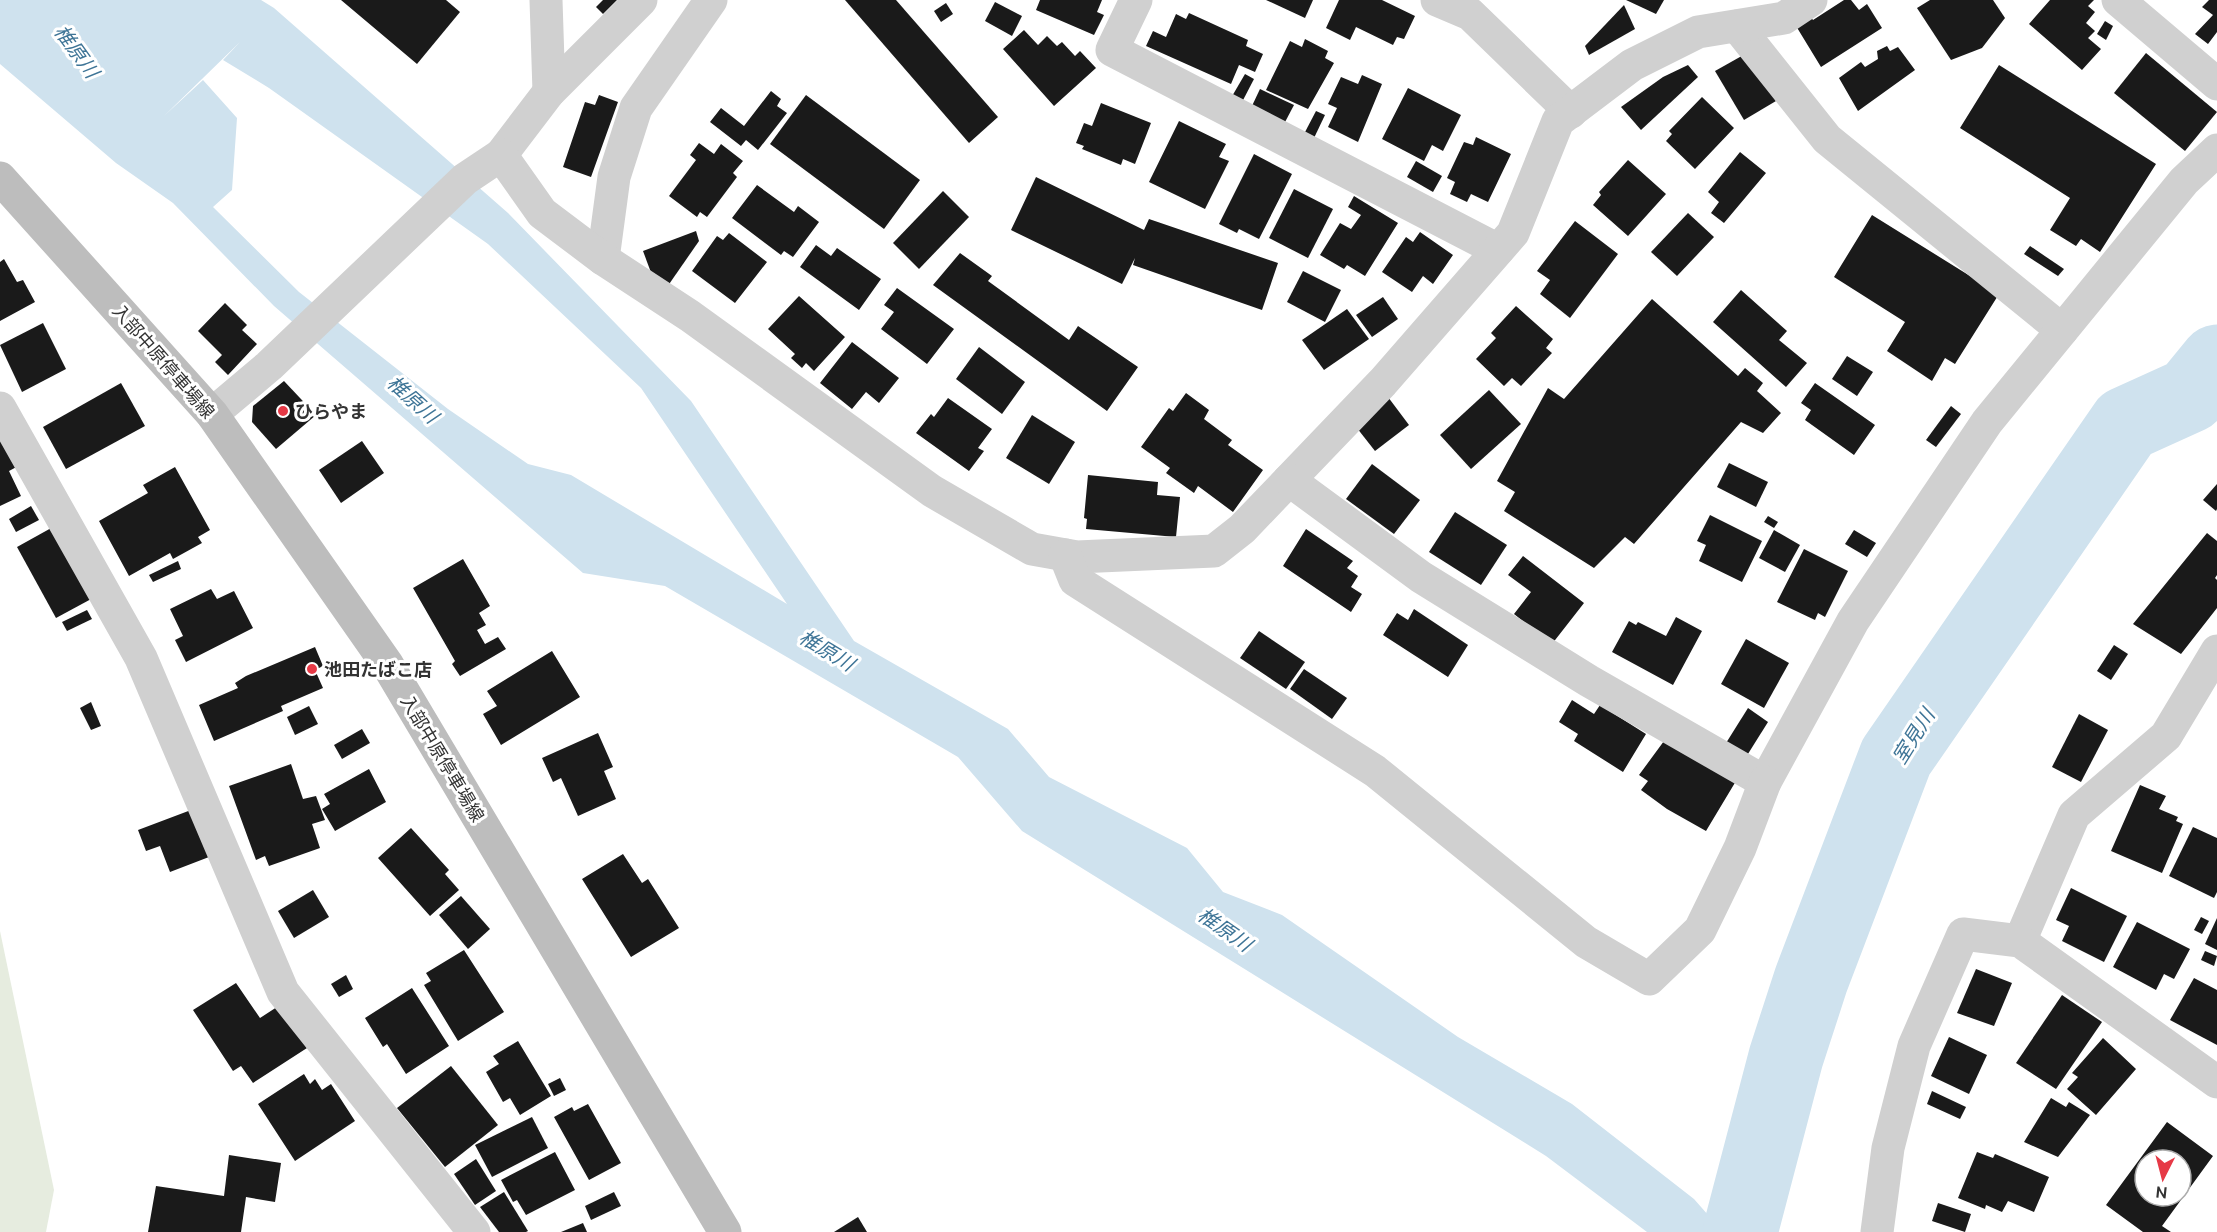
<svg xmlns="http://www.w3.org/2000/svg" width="2217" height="1232" viewBox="0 0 2217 1232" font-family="Ubuntu,'Noto Sans JP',sans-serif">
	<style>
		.green { fill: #e6ecdf }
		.water { fill: #cfe2ee; fill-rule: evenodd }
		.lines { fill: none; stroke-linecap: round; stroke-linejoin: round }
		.river { stroke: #cfe2ee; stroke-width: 75 }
		.building { fill: #1a1a1a; fill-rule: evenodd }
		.street { stroke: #d0d0d0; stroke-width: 33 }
		.secondary { stroke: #bdbdbd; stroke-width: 33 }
		.poi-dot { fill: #e63946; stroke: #fff; stroke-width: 2 }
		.labels { text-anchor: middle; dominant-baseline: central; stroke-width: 6; stroke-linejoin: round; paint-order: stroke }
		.street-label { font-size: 18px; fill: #333; stroke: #fff }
		.poi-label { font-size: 18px; font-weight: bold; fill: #333; stroke: #fff; text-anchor: start }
		.water-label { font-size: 20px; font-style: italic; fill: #3f7597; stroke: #fff }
	</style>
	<rect width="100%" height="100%" fill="#fff"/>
	<polygon class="green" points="0,931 54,1190 46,1232 0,1232"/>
	<path class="water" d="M0,0H261L274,8L508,213L691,401L854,641L1008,729L1049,777L1187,848L1223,892L1282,915L1458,1037L1572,1104L1694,1199L1723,1232H1647L1546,1156L1022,831L958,757L665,586L583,573L274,306L173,203L116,163L0,64ZM240,42L223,60L269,88L488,244L641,388L787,604L571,475L528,464L448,409L299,292L213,207L232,190L237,118L203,80L164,116Z"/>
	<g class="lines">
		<polyline class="river" points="1740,1232 1786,1057 1811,980 1896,757 2126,424 2190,395 2217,362"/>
	</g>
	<g class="building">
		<polygon points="341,0 446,0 460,12 417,64"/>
		<polygon points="603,0 617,0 603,14 596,7"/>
		<polygon points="845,0 896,0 998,117 969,143"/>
		<polygon points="1040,0 1102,0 1097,12 1104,15 1094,35 1036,10"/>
		<polygon points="1266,0 1313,0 1305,18"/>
		<polygon points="1339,0 1382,0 1415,16 1404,39 1397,37 1393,45 1356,27 1350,40 1326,28"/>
		<polygon points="1626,0 1664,0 1656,14"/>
		<polygon points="1844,0 1851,0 1859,10 1867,4 1882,28 1821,67 1796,26 1810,16 1813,20"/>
		<polygon points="1930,0 1993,0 2005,18 1982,48 1951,60 1917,8"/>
		<polygon points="2050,0 2094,0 2088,6 2095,12 2086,23 2095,31 2088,38 2101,49 2082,70 2029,24"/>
		<polygon points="2209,0 2217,0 2217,32 2208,44 2195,34 2213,15 2202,7"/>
		<polygon points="995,2 1022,16 1012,36 985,21"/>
		<polygon points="946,3 953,14 941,22 934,11"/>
		<polygon points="1624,5 1635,29 1589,55 1585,46"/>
		<polygon points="1189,13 1248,40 1246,46 1263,54 1255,72 1239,65 1231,84 1146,46 1153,31 1166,37 1176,14 1186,19"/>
		<polygon points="2105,21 2113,26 2106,40 2097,34"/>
		<polygon points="1024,30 1038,45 1047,36 1057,46 1062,42 1075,56 1080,51 1096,68 1054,106 1003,49"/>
		<polygon points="1305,39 1328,51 1325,58 1334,63 1308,109 1266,90 1290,41 1302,47"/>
		<polygon points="1887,46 1890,51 1898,47 1915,70 1858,111 1839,78 1861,62 1865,67 1878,59 1877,51"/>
		<polygon points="1747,53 1776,101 1744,120 1715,71"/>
		<polygon points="2146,53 2217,112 2185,151 2114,93"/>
		<polygon points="1688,65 1698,77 1641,130 1621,107 1663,77"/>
		<polygon points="1999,65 2156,164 2100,252 2081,239 2076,246 2050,230 2070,198 1960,128"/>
		<polygon points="1245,74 1254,79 1241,104 1231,98"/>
		<polygon points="1362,75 1382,84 1358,142 1328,127 1337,108 1328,104 1341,77 1358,84"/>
		<polygon points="1408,88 1461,115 1443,151 1432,145 1424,161 1382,139"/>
		<polygon points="1260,89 1294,105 1284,124 1251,108"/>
		<polygon points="771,91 781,99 777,106 787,113 758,150 746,140 741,146 710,122 721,108 744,126"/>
		<polygon points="599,95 618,102 591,177 563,167 585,102 595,105"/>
		<polygon points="806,95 920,180 884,229 770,144"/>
		<polygon points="1702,97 1734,128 1695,169 1666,141 1672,134 1669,131"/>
		<polygon points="1101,103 1151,123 1135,164 1123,159 1121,165 1082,149 1084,146 1076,143 1084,123 1092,126"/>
		<polygon points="1316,111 1325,115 1314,138 1304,134"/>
		<polygon points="1179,121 1226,144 1219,157 1229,161 1205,209 1149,182"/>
		<polygon points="1476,137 1511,154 1488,202 1471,194 1467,202 1450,194 1455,182 1447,178 1464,142 1473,145"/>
		<polygon points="699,143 714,154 721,144 743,161 733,173 737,177 707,217 700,212 697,217 669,196 696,160 690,155"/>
		<polygon points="1740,152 1766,173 1724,223 1711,213 1719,202 1708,192"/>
		<polygon points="1254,154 1292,174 1259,239 1239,229 1237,233 1219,224"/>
		<polygon points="1628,160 1666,194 1628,236 1593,205 1601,195 1599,192"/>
		<polygon points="1416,161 1442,176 1433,192 1407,177"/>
		<polygon points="1036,177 1144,230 1149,219 1278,263 1262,310 1133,265 1135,258 1122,284 1011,230"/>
		<polygon points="757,185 794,212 798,206 819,222 793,257 784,251 781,255 732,218"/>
		<polygon points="1294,189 1333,209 1308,258 1269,238"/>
		<polygon points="943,191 969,217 919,269 893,243"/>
		<polygon points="1354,196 1398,223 1365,276 1347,265 1344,269 1320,255 1340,223 1351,229 1361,215 1348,207"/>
		<polygon points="1688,213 1714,237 1677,276 1651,252"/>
		<polygon points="1872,215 1999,294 1955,364 1945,358 1932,381 1887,351 1905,322 1834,277"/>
		<polygon points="1575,221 1618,254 1570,318 1540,294 1550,280 1537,271"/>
		<polygon points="696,231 699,241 665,290 656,286 643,251"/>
		<polygon points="1420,232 1453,255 1433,284 1423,276 1412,292 1382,272 1406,237 1413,242"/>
		<polygon points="729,233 767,262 735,303 692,271 717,236 723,240"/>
		<polygon points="816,245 831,256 837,248 881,279 859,310 800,267"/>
		<polygon points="2030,246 2064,269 2058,276 2024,254"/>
		<polygon points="960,253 992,276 988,281 1069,340 1078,326 1138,367 1107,411 933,285"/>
		<polygon points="4,259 17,282 23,280 35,302 0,321 0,262"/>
		<polygon points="1303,271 1341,290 1325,322 1287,302"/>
		<polygon points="897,288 954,329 927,364 881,329 894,312 884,305"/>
		<polygon points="1741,290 1787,331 1779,340 1807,363 1786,387 1713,322"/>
		<polygon points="799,296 845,337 814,371 806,363 802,368 791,358 795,354 768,329"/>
		<polygon points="1383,297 1398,319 1372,337 1356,315"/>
		<polygon points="1652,299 1738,376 1745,368 1763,383 1757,391 1781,413 1763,433 1741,422 1634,544 1625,537 1594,568 1504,511 1515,492 1497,481 1548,388 1564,399"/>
		<polygon points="225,303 247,325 242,330 257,344 228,375 215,362 222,355 198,331"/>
		<polygon points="1516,306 1553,339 1546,348 1552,353 1521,386 1512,378 1504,386 1476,359 1496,338 1491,333"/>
		<polygon points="1347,309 1369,339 1324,370 1302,340"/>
		<polygon points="43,323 66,369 22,392 0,345"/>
		<polygon points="852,342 899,378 879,403 866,392 852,409 820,383"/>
		<polygon points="979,347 1025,382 1002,414 956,379"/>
		<polygon points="1847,356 1873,372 1857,396 1832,379"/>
		<polygon points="284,381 316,415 276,449 252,422 253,406"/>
		<polygon points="121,383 145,426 66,469 43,427"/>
		<polygon points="1815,383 1875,425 1854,455 1805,420 1811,410 1801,403"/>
		<polygon points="1489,390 1521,424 1471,469 1440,435"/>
		<polygon points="1186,393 1209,410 1204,419 1232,440 1228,445 1263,470 1233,512 1198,486 1194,493 1166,473 1170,468 1141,447 1169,408 1173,411"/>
		<polygon points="1388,397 1409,425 1375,451 1353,423"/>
		<polygon points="948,398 992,429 978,448 984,451 969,471 916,433 931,414 934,417"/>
		<polygon points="1951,406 1961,414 1936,447 1926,440"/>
		<polygon points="1032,415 1075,442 1049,484 1006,458"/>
		<polygon points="0,423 22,464 9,471 21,496 0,506"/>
		<polygon points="362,441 384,473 341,503 319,470"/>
		<polygon points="1729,463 1768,482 1756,507 1717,487"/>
		<polygon points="1372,464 1420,500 1394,534 1346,499"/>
		<polygon points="175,467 210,530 198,537 202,543 173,559 170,553 129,576 99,521 148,493 143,485"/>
		<polygon points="1088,475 1158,482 1157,495 1180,497 1176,537 1086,529 1087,519 1084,518"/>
		<polygon points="2217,484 2217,509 2216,511 2203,500"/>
		<polygon points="31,506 39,520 16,532 9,519"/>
		<polygon points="1455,512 1507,545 1481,585 1429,552"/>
		<polygon points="1710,515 1762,541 1742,582 1699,561 1706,545 1697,541"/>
		<polygon points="1768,516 1778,522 1774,528 1764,522"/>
		<polygon points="53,527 93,598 56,618 17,547"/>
		<polygon points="1306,529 1353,561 1347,568 1358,576 1351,587 1362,594 1351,612 1283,566"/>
		<polygon points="1774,530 1800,545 1785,572 1759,558"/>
		<polygon points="1854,530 1876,543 1867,557 1845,544"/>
		<polygon points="2207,533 2217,541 2217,575 2215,578 2217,580 2217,608 2181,654 2133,624"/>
		<polygon points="1804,549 1848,571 1825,617 1818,613 1815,620 1777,602"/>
		<polygon points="1523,556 1584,603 1552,644 1514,614 1531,592 1508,575"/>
		<polygon points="463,559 490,606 479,613 486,625 477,630 485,644 498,637 506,649 460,676 452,664 455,661 413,588"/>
		<polygon points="178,561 181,569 153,582 149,575"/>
		<polygon points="211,589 217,599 234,591 253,628 186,662 175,640 183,636 170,609"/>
		<polygon points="1414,609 1468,645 1448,677 1383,635 1397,613 1408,620"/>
		<polygon points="87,610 92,619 67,631 62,622"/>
		<polygon points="1676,617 1702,631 1673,685 1612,652 1629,621 1636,625 1638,622 1666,636"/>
		<polygon points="1259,631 1305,662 1286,689 1240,658"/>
		<polygon points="1746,639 1789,663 1764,708 1721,684"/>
		<polygon points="2114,645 2128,654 2111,680 2097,671"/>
		<polygon points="315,647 323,666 315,670 323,688 281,706 283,711 214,741 199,705 238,688 235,683 246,676"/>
		<polygon points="552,651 580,697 501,745 483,714 497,706 487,691"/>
		<polygon points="1304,669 1347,698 1332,719 1290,689"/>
		<polygon points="1572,700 1594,714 1600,705 1646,734 1623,772 1574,741 1578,734 1559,722"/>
		<polygon points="91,702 101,726 91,730 80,708"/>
		<polygon points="309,706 318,724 295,735 287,717"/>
		<polygon points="1748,708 1768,722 1741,765 1721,751"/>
		<polygon points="2079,714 2108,730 2081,782 2052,767"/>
		<polygon points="362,729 370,743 342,759 334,745"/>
		<polygon points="598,733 613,767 604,771 616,799 578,816 561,778 553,782 542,758"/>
		<polygon points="1664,741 1736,781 1706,831 1667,809 1641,790 1648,781 1639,775"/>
		<polygon points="291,764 303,799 316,796 325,820 312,824 320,848 269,866 265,856 256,860 229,786"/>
		<polygon points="369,769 386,802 335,831 322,809 330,804 324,794"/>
		<polygon points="2140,785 2166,796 2159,809 2178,817 2176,821 2183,824 2162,873 2111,851"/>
		<polygon points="191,810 209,857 170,872 160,846 146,851 138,830"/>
		<polygon points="2193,827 2217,838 2217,892 2214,898 2169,876"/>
		<polygon points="411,828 449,870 445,874 459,890 430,916 378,858"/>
		<polygon points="623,854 642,883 648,879 679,928 631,957 582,879"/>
		<polygon points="2071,888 2127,916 2104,962 2062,941 2069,926 2056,920"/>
		<polygon points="313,890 329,917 294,938 278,911"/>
		<polygon points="461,896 490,929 468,949 439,915"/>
		<polygon points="2201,917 2209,921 2202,934 2194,930"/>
		<polygon points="2217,918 2217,950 2205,944"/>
		<polygon points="2137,922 2190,949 2174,979 2164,974 2156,990 2113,967"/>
		<polygon points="464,950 504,1012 458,1041 424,985 431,981 426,973"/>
		<polygon points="2205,951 2217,956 2214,966 2201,960"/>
		<polygon points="1976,969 2012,983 1994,1026 1957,1013"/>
		<polygon points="346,975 353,989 339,997 331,984"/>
		<polygon points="2194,978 2217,990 2217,1045 2170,1020"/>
		<polygon points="236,983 260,1018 280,1005 307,1048 253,1083 241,1066 233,1071 193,1010"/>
		<polygon points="412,988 449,1046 406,1074 387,1044 383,1047 365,1018"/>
		<polygon points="2062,995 2102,1022 2056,1089 2016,1063"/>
		<polygon points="1949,1037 1987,1055 1969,1094 1931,1076"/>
		<polygon points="2103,1038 2136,1069 2096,1115 2067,1089 2078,1077 2072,1073"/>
		<polygon points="518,1041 551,1096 520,1115 510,1098 503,1102 486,1072 499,1064 493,1056"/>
		<polygon points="451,1066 498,1125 445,1167 397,1108"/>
		<polygon points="304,1074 310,1084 315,1079 322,1090 331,1084 355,1121 295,1161 258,1104"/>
		<polygon points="560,1078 566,1090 554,1096 548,1084"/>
		<polygon points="1932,1091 1966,1107 1960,1119 1927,1104"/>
		<polygon points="2051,1098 2066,1107 2069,1102 2090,1115 2058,1157 2024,1142"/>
		<polygon points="588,1104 621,1163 589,1180 554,1117 572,1107 574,1111"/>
		<polygon points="532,1117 548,1148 492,1177 475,1145"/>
		<path d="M2167,1122L2213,1156L2162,1226L2171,1232H2143L2106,1205ZM2145,1160H2181V1196H2145Z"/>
		<polygon points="555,1152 575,1190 526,1215 517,1200 513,1202 501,1180"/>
		<polygon points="1977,1152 1993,1158 1995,1154 2049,1177 2034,1212 2008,1201 2002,1212 1986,1205 1985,1209 1958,1198"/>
		<polygon points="229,1155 281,1163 275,1202 246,1197 241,1232 148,1232 156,1186 224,1196"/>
		<polygon points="476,1159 496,1191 475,1205 454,1174"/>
		<polygon points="504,1192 528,1231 526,1232 499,1232 480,1207"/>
		<polygon points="614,1192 621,1206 591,1220 585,1206"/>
		<polygon points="1938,1203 1971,1214 1965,1232 1932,1221"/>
		<polygon points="858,1217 867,1232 834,1232"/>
		<polygon points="583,1223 587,1232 561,1232"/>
	</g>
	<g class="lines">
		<g class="street">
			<polyline points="546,0 549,92"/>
			<polyline points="1136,0 1112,50 1498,250"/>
			<polyline points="1437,0 1470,14 1571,112"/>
			<polyline points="2118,0 2217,84"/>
			<polyline points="1737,26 1827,139 2062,330"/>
			<polyline points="501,155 549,92 641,0"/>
			<polyline points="603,259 614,177 636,108 711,0"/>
			<polyline points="0,408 141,658 283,992 474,1232"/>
			<polyline points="212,414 269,366 465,179 501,155 542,213 603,259 690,316 932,491 1032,549 1077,557 1214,551 1242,529 1383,382 1513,233 1558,121 1632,65 1698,32 1784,18 1811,0"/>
			<polyline points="1289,480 1421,577 1589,681 1765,782 1853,621 1987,422 2184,181 2217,150"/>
			<polyline points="1065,555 1075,580 1375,771 1586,942 1649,979 1700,930 1740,848 1765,782"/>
			<polyline points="2020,941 2074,815 2166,736 2217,651"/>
			<polyline points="1877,1232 1888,1148 1914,1046 1963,934 2020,941 2217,1082"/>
		</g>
		<polyline class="secondary" points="0,178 212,414 387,664 725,1232"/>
	</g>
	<g class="poi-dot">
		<circle cx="283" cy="411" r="6"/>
		<circle cx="312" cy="669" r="6"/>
	</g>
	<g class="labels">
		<g class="street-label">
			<text transform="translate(164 361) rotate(49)">入部中原停車場線</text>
			<text transform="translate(443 758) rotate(59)">入部中原停車場線</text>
		</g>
		<g class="poi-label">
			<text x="295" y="411">ひらやま</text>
			<text x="324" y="669">池田たばこ店</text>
		</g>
		<g class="water-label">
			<text transform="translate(77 51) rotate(54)">椎原川</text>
			<text transform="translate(413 399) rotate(42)">椎原川</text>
			<text transform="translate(827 650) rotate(31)">椎原川</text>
			<text transform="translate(1913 736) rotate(-58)">室見川</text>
			<text transform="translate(1225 929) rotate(35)">椎原川</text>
		</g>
	</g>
	<g transform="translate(2163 1178) rotate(186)"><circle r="28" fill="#ffffff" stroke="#adadad" stroke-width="1.5"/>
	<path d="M0-4.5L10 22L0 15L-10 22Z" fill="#e63946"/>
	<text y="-9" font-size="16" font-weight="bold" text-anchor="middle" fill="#333333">N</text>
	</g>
</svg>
